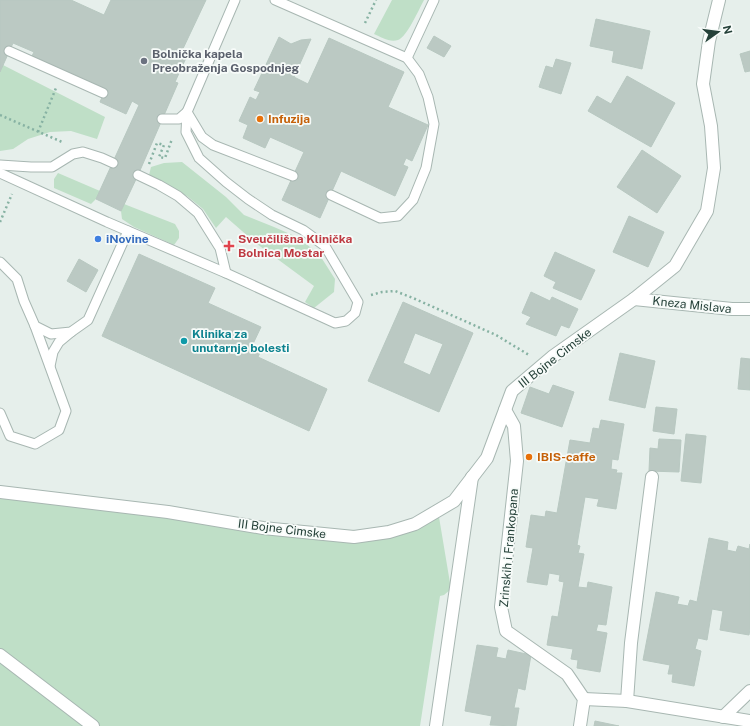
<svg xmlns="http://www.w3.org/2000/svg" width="750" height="726" viewBox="0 0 750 726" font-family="'Public Sans',sans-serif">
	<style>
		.green { fill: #bfdfc7 }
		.building { fill: #bbc9c3; stroke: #b8c8c1; fill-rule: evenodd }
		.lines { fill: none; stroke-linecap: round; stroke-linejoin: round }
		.service-casing { stroke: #a8b7b2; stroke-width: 11 }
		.minor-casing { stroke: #a8b7b2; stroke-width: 14 }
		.tertiary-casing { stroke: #a8b7b2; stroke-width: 14 }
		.path { stroke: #87b2a3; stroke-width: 2.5; stroke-dasharray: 2 3; stroke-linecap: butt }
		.service { stroke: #fff; stroke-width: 9 }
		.minor { stroke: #fff; stroke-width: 12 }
		.tertiary { stroke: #fff; stroke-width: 12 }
		.worship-dot { fill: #6b7280; stroke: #f7fbf9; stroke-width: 1.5 }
		.food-dot { fill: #e8710a; stroke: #f7fbf9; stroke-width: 1.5 }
		.shop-dot { fill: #3f7fe0; stroke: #f7fbf9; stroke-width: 1.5 }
		.health-dot { fill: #e0444e; stroke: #f7fbf9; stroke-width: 1.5 }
		.culture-dot { fill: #0f9aa8; stroke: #f7fbf9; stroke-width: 1.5 }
		.labels { text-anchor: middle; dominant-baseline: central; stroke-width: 3.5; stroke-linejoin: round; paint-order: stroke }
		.worship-label { font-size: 12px; font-weight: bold; fill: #5b616d; stroke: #f7fbf9; text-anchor: start }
		.food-label { font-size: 12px; font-weight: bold; fill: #c56008; stroke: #f7fbf9; text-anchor: start }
		.shop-label { font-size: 12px; font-weight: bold; fill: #366cbe; stroke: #f7fbf9; text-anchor: start }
		.health-label { font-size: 12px; font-weight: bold; fill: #be3a42; stroke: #f7fbf9; text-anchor: start }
		.street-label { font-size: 12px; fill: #254139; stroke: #f7fbf9 }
		.culture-label { font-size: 12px; font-weight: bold; fill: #0d838f; stroke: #f7fbf9; text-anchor: start }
	</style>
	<rect width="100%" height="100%" fill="#e6efeb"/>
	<g class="green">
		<path d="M392,0H424C419,9 407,37 398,40C390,43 381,37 374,34Z"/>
		<polygon points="3,65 105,117 97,139 71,131 50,132 28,139 13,149 0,151 0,72"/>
		<polygon points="182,162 226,197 244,215 274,227 297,237 319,254 335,279 334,292 314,308 305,302 314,286 257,244 226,217 216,228 203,209 187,196 148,179 151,167 164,163"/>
		<polygon points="58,173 100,191 96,199 91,204 54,188 54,179"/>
		<polygon points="124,204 175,224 179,231 179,238 174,245 134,227 122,219 121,211"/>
		<polygon points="0,492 354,537 389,532 438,511 451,589 444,595 440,596 420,726 0,726"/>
	</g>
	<g class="building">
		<polygon points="0,0 71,0 104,15 111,0 206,0 180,55 186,58 175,82 178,83 138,175 121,211 96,199 139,105 132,101 126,114 100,102 105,90 32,56 34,52 13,43 0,72"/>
		<polygon points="596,19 650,31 642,69 612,62 614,51 590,46"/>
		<polygon points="434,36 451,46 444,57 427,48"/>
		<polygon points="279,37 291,44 301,40 311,39 294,77 308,84 329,38 404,72 388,107 428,125 412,161 406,158 403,165 408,167 395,196 341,171 320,218 282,200 304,152 270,137 265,148 243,138 248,125 239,121 250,97 256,100 260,92 254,90"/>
		<polygon points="750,51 750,71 745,72 740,54"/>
		<polygon points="556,59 571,63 561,94 539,87 546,66 553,68"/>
		<polygon points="627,76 675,103 651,147 588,111 597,96 611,104"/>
		<polygon points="642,150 681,176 657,213 617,187"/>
		<polygon points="629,216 664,232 648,267 613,252"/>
		<polygon points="555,252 595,270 581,300 553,288 556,282 544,276"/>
		<polygon points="139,254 215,288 208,303 261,327 252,346 261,350 258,357 327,389 309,431 102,336"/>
		<polygon points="79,259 98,270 86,292 67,281"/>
		<polygon points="531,292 550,301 552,297 578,309 569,328 561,325 556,336 526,324 531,317 522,313"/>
		<path d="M403,302L473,333L439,412L368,381ZM415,333L443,344L430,375L403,363Z"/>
		<polygon points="620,353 655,361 645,408 609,400"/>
		<polygon points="741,358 750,359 750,390 738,389"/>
		<polygon points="553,385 574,392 562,427 521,413 530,387 549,394"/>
		<polygon points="656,407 677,409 674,434 653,431"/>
		<polygon points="601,420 624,424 618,460 612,459 611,469 617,470 616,473 622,473 616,509 597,506 599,499 585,497 577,545 580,546 578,553 584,554 578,587 587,588 588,582 612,587 606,625 598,624 596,631 607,633 600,672 577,668 578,660 571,659 573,649 547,645 552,616 558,617 564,582 559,581 560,575 549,573 547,585 527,582 533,548 526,547 531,515 545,517 546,511 557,513 570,440 590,443 593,428 599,429"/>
		<polygon points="686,434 706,436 701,483 681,481"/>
		<polygon points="659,439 681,440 679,472 649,471 650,448 658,449"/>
		<polygon points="709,538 728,542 727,550 736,552 738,546 749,549 750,544 750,629 749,635 720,630 723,611 712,609 707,640 698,638 695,649 701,651 694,686 672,682 673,674 668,674 670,665 643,660 656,592 679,597 677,604 688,606 690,600 697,602"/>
		<polygon points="477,645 498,648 496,657 506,659 508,650 531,655 525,690 518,688 514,708 519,708 516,726 490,725 492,716 465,711"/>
		<polygon points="595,721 619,726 594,726"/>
	</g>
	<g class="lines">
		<g class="service-casing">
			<g id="service">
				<polyline points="275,0 407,58 419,74 428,97 434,124 426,168 413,200 398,216 380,218 331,195"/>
				<polyline points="9,51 103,93"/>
				<polyline points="407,58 434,0"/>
				<polyline points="162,119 179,119 187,112 202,137 213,145 293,176"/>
				<polyline points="0,165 31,167 52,167 73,154 83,152 102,158 113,163"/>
				<polyline points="0,173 107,222 226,273 335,323 346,321 355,313 358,302 325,246 303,230 272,215 248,199 226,182 199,158 186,132 187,112 235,0"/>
				<polyline points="138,175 159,185 178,196 198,213 220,248 226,273"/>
				<polyline points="0,262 17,279 24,301 35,326 51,334 71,332 88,320 128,231"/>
				<polyline points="50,366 53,352 59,342 71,332"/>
				<polyline points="0,413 10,436 35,444 59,430 66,411 35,326"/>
			</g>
		</g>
		<g class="minor-casing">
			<g id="minor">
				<polyline points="634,299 732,309 750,309"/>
				<polyline points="505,410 514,426 517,461 501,607 506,631 567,674 584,699 580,726"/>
				<polyline points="0,655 93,726"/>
				<polyline points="584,699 627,701 750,721"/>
				<polyline points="627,701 631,643 652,477"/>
				<polyline points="723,717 750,691"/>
				<polyline points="436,726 472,477"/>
			</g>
		</g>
		<g class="tertiary-casing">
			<polyline id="tertiary" points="0,492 168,512 263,528 354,537 389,532 415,524 454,501 487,458 512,391 552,357 634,299 675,266 707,211 714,168 711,126 703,84 709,41 719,0"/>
		</g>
		<g class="path">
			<polyline points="365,23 376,0"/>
			<polyline points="0,115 62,142"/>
			<polyline points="38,132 56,88"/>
			<polyline points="149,164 157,143 164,145 159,157 165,158 172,139"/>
			<polyline points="0,222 12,194"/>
			<polyline points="371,295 382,292 395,291 413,298 496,335 529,355"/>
		</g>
		<use href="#service" class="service"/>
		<use href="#minor" class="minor"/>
		<use href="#tertiary" class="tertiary"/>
	</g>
	<circle class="worship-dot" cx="144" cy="61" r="4"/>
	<g class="food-dot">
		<circle cx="260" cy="119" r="4"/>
		<circle cx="529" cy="457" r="4"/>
	</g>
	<circle class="shop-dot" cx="98" cy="239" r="4"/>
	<path class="health-dot" d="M227 240h4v4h4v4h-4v4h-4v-4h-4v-4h4z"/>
	<circle class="culture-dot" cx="184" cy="341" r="4"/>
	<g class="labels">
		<g class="worship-label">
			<text x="152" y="54">Bolnička kapela<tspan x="152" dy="14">Preobraženja Gospodnjeg</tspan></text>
		</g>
		<g class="food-label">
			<text x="268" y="119">Infuzija</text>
			<text x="537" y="457">IBIS-caffe</text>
		</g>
		<g class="shop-label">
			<text x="106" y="239">iNovine</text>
		</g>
		<g class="health-label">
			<text x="238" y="239">Sveučilišna Klinička<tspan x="238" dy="14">Bolnica Mostar</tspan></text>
		</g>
		<g class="street-label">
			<text transform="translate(692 305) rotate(6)">Kneza Mislava</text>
			<text transform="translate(555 358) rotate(-38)">III Bojne Cimske</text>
			<text transform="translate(282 529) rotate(7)">III Bojne Cimske</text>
			<text transform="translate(509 548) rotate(-85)">Zrinskih i Frankopana</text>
		</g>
		<g class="culture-label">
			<text x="192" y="334">Klinika za<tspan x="192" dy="14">unutarnje bolesti</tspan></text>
		</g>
	</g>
	<g transform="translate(718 32) rotate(76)" stroke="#f7fbf9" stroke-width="3" paint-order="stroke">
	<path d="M0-3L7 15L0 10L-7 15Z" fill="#254139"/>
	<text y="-6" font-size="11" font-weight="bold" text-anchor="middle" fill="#254139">N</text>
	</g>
</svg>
